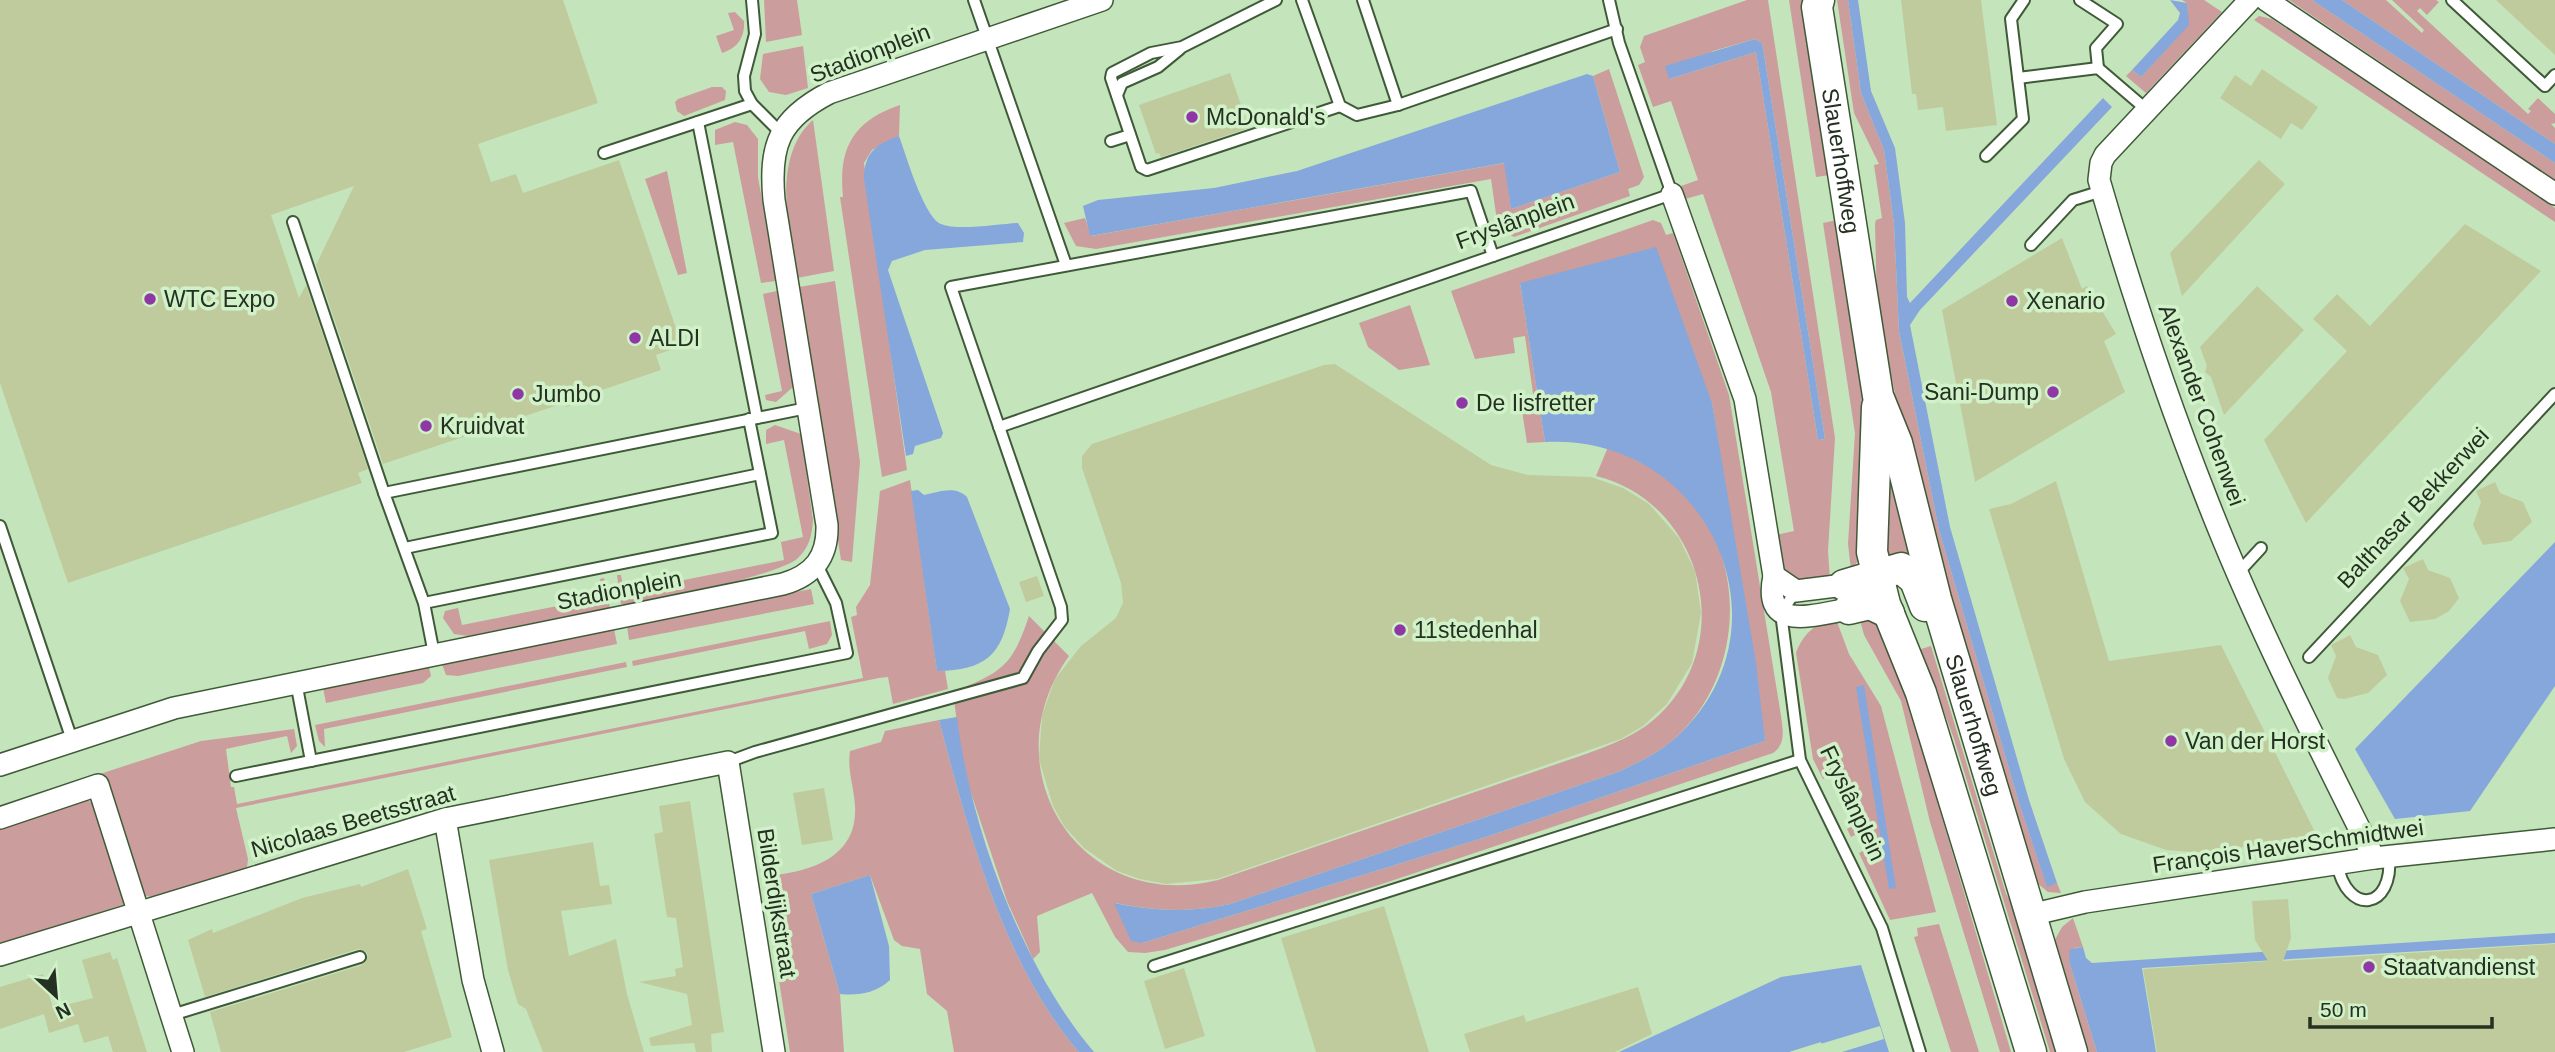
<svg xmlns="http://www.w3.org/2000/svg" width="2555" height="1052" viewBox="0 0 2555 1052" font-family="Helvetica,sans-serif">
	<style>
		.green { fill: #cc9d9d; fill-rule: evenodd }
		.water { fill: #85a7db }
		.pier { fill: #c4e4bb }
		.building { fill: #c0cb9d }
		.lines { fill: none; stroke-linecap: round; stroke-linejoin: round }
		.lane-casing { stroke: #3f5a38; stroke-width: 14 }
		.street-casing { stroke: #3f5a38; stroke-width: 24 }
		.secondary-casing { stroke: #3f5a38; stroke-width: 33 }
		.lane { stroke: #fff; stroke-width: 10 }
		.street { stroke: #fff; stroke-width: 21 }
		.secondary { stroke: #fff; stroke-width: 30 }
		.poi-dot { fill: #8f38a5; stroke: #d1f1c8; stroke-width: 2.5 }
		.labels { text-anchor: middle; dominant-baseline: central; stroke-width: 7; stroke-linejoin: round; paint-order: stroke }
		.street-label { font-size: 23px; fill: #243021; stroke: #d1f1c8 }
		.poi-label { font-size: 23px; fill: #243021; stroke: #d1f1c8; text-anchor: start }
	</style>
	<rect width="100%" height="100%" fill="#c4e4bb"/>
	<g class="green">
		<polygon points="764,0 797,0 802,35 766,42"/>
		<path d="M1747,0H1768L1835,438L1828,551L1830,580L1801,581L1784,570L1776,535L1794,531L1771,392L1703,194L1685,199L1681,186L1698,180L1671,101L1653,107L1638,65L1645,62L1640,47L1644,36ZM1755,39L1762,43L1764,54L1825,439L1818,440L1756,52L1669,79L1713,51Z"/>
		<polygon points="1789,0 1804,0 1830,175 1816,177"/>
		<polygon points="1837,0 1848,0 1861,93 1884,150 1894,224 1899,331 1939,530 2019,803 2047,886 2057,883 2061,893 2048,892 2031,878 1909,462 1877,306 1875,224 1876,220 1882,218 1874,165 1879,164 1854,113"/>
		<polygon points="2182,0 2204,0 2222,12 2146,93 2126,76 2132,70 2141,77 2188,25 2187,3"/>
		<polygon points="2289,0 2312,0 2555,163 2555,180"/>
		<polygon points="2342,0 2386,0 2422,33 2424,30 2392,0 2436,0 2439,2 2427,15 2420,8 2417,11 2528,114 2531,111 2528,109 2538,98 2555,114 2555,123 2551,124 2555,128 2555,144"/>
		<path d="M735,12L744,21C745,37 738,48 722,53L716,36L734,30L728,13Z"/>
		<polygon points="2259,16 2272,19 2555,208 2555,222 2254,20"/>
		<polygon points="803,46 808,88 786,95 769,92 760,79 763,54"/>
		<polygon points="1609,69 1644,177 1639,185 1628,189 1630,196 1514,237 1498,228 1491,179 1096,249 1076,246 1064,223 1085,218 1091,236 1505,163 1511,209 1620,172 1593,76"/>
		<polygon points="712,87 722,87 726,91 725,100 684,116 677,111 675,102 678,99"/>
		<path d="M900,105L899,136L872,150L864,163L907,470L882,477L840,197H843C838,148 853,121 900,105Z"/>
		<path d="M813,120L834,271L797,278C789,230 771,157 813,120Z"/>
		<polygon points="735,122 747,125 758,139 758,177 776,281 761,283 733,142 715,145 715,130"/>
		<polygon points="667,171 687,273 678,275 645,179"/>
		<path d="M1653,220L1661,223L1666,235L1673,233L1729,395L1781,716C1783,730 1786,744 1773,753L1379,885L1165,950L1145,953L1128,952L1115,937L1092,893L1037,916L1040,952L1033,959L1007,901L963,769L953,692C1002,672 1012,667 1029,616L1069,656C988,769 1080,915 1218,880L1583,755C1610,745 1637,736 1659,715C1738,641 1702,502 1596,476L1608,447C1633,458 1657,469 1678,487C1750,552 1746,677 1673,740C1657,754 1637,763 1618,772L1230,904C1191,913 1154,911 1115,903L1142,943L1486,837L1765,741L1712,403L1520,283L1545,442L1527,443L1522,411L1535,408L1525,336L1513,338L1515,353L1475,359L1451,291Z"/>
		<polygon points="1837,220 1867,427 1861,557 1851,570 1848,544 1855,433 1823,223"/>
		<polygon points="835,281 860,462 852,562 841,560 799,287"/>
		<polygon points="777,291 793,387 776,402 766,400 765,395 782,391 763,294"/>
		<polygon points="1410,305 1430,365 1399,370 1368,347 1359,323"/>
		<path d="M775,425L801,434L813,520C812,536 809,548 797,559C779,574 646,606 621,604L617,575H621L624,592L784,560L781,542L803,537L784,440L766,444V430Z"/>
		<polygon points="1883,445 1917,560 1877,554"/>
		<polygon points="910,480 937,670 945,671 948,689 893,704 888,677 879,678 236,808 248,859 247,868 151,897 142,895 134,884 100,774 201,741 294,729 297,746 291,753 287,736 226,749 231,787 234,787 237,804 863,678 851,617 857,615 856,607 870,585 880,491"/>
		<polygon points="604,578 610,608 468,636 454,634 443,618 445,611 458,608 462,625 603,597 600,579"/>
		<polygon points="811,589 814,604 629,640 627,626"/>
		<polygon points="1864,618 1884,629 1910,693 1940,811 2011,1052 2000,1052 1930,822 1901,701 1864,635 1861,624"/>
		<path d="M1836,619L1849,654L1881,706L1936,912L1890,920L1859,853L1875,845L1867,829L1851,837L1847,829L1863,820L1839,771L1823,779L1813,759L1796,653C1803,634 1815,623 1836,619Z"/>
		<polygon points="830,621 832,635 827,644 809,649 805,631 633,666 632,661"/>
		<polygon points="614,629 617,644 458,676 446,675 442,664"/>
		<polygon points="1931,646 2006,894 2025,924 2067,1052 2050,1052 1954,739 1921,649"/>
		<polygon points="626,662 627,667 324,729 325,747 319,741 315,725"/>
		<polygon points="429,667 431,676 423,683 326,703 323,688"/>
		<path d="M939,720C968,831 1003,964 1079,1052H954L947,1011L927,994L920,949L902,946L894,940L870,875L811,894L840,994L844,1052H790L763,876C806,873 858,860 855,806C854,787 847,770 850,751L881,742L885,731Z"/>
		<polygon points="83,798 97,805 125,904 0,944 0,824"/>
		<polygon points="2073,918 2083,947 2074,948 2069,961 2097,1052 2081,1052 2052,945 2062,927"/>
		<polygon points="1939,924 1979,1052 1951,1052 1914,937 1918,936 1917,928"/>
	</g>
	<g class="water">
		<polygon points="1848,0 1858,0 1871,91 1895,148 1905,223 1907,297 1910,303 2103,98 2112,107 1920,310 1910,325 1950,527 2029,800 2057,883 2047,887 2019,803 1939,530 1899,331 1894,224 1884,150 1861,93"/>
		<polygon points="2170,0 2187,3 2189,25 2141,77 2132,70 2178,20 2180,13"/>
		<polygon points="2312,0 2342,0 2555,144 2555,163"/>
		<polygon points="1755,39 1762,43 1764,54 1825,439 1818,440 1756,52 1669,79 1665,66"/>
		<polygon points="1587,74 1593,76 1620,172 1511,209 1504,163 1090,236 1083,206 1098,200 1214,188 1297,171"/>
		<path d="M899,136C906,155 924,217 941,224C958,231 998,224 1018,223L1024,233L1023,242L925,250L892,261L888,270L943,433L941,438L915,446L913,454L906,456L864,179C864,153 876,144 899,136Z"/>
		<path d="M1656,247L1712,403L1756,663L1765,741L1486,837L1142,943L1131,941L1114,903C1153,911 1191,913 1230,904L1618,772C1637,763 1657,754 1673,740C1798,632 1710,433 1545,442L1520,283Z"/>
		<path d="M918,490L924,495C939,492 955,485 967,497L1010,609C1002,656 985,670 937,671L911,491Z"/>
		<polygon points="2555,542 2555,686 2470,811 2395,819 2355,749"/>
		<polygon points="1864,685 1896,888 1889,889 1856,687"/>
		<path d="M957,717C970,826 1022,968 1094,1052H1079C1003,964 968,831 939,720Z"/>
		<path d="M870,875L889,946L890,980C876,993 858,996 840,994L811,894Z"/>
		<polygon points="2555,933 2555,943 2142,968 2156,1052 2097,1052 2069,961 2070,949 2083,947 2086,958 2092,963"/>
		<polygon points="1861,965 1889,1052 1823,1052 1821,1042 1789,1052 1619,1052 1781,977"/>
	</g>
	<polygon class="pier" points="1880,1026 1884,1039 1842,1052 1822,1052 1821,1046 1807,1048"/>
	<g class="building">
		<polygon points="0,0 563,0 598,103 478,144 491,182 516,174 523,193 619,160 682,346 656,355 661,370 590,394 592,399 566,407 564,403 383,464 316,265 354,186 271,215 299,298 306,285 368,469 358,473 362,483 68,583 0,383"/>
		<polygon points="1901,0 1981,0 1997,125 1946,131 1943,107 1918,110 1916,94 1912,94"/>
		<polygon points="2496,0 2555,0 2555,55"/>
		<polygon points="2262,69 2318,107 2302,130 2291,123 2281,139 2220,98 2235,75 2251,86"/>
		<polygon points="1230,73 1249,128 1161,157 1159,153 1156,154 1139,105"/>
		<polygon points="2259,160 2285,184 2182,296 2170,253"/>
		<polygon points="2465,224 2541,271 2306,523 2264,440 2347,351 2313,319 2337,294 2370,326"/>
		<polygon points="2062,238 2082,289 2087,286 2116,334 2104,341 2125,392 1975,482 1942,310"/>
		<polygon points="2257,286 2304,330 2224,415 2211,377 2205,372 2207,366 2200,347"/>
		<polygon points="1335,364 1491,465 1528,475 1591,477 1623,488 1649,504 1679,538 1695,571 1701,613 1692,663 1667,704 1643,726 1621,739 1217,879 1166,884 1140,879 1117,871 1084,848 1064,826 1053,806 1039,759 1042,715 1055,679 1081,646 1116,618 1123,603 1121,583 1082,468 1082,456 1092,444 1324,365"/>
		<polygon points="2056,481 2109,661 2221,645 2317,836 2204,853 2166,850 2121,834 2085,802 2064,759 1989,509 2011,504"/>
		<polygon points="2495,482 2500,493 2523,502 2532,522 2511,541 2483,545 2473,525 2481,502 2476,491"/>
		<polygon points="2423,559 2428,570 2450,578 2459,598 2449,611 2435,619 2410,622 2400,601 2409,579 2403,568"/>
		<polygon points="1037,576 1044,596 1026,602 1019,582"/>
		<polygon points="2350,635 2356,647 2378,655 2387,675 2368,693 2344,699 2337,698 2328,678 2336,656 2331,645"/>
		<polygon points="824,788 833,840 802,845 793,793"/>
		<polygon points="690,801 724,1032 711,1034 712,1052 696,1052 694,1043 651,1046 649,1038 692,1025 687,994 639,982 676,976 675,969 683,967 676,918 667,917 654,834 663,832 659,806"/>
		<polygon points="593,842 600,886 609,885 612,904 561,911 569,956 616,939 627,994 644,1052 543,1052 526,1009 518,1004 508,970 489,860"/>
		<polygon points="408,869 427,929 421,931 452,1037 404,1052 221,1052 210,1012 362,965 368,955 365,951 358,949 205,997 188,940 212,929 213,933 302,898 360,884 361,887"/>
		<polygon points="2288,899 2291,938 2283,961 2555,944 2555,1052 2157,1052 2143,969 2268,961 2255,940 2252,901"/>
		<polygon points="1384,906 1429,1052 1316,1052 1281,938"/>
		<polygon points="110,952 113,960 117,958 147,1052 113,1052 108,1036 84,1043 78,1024 49,1033 44,1014 0,1029 0,987 43,974 53,1008 93,998 82,960"/>
		<polygon points="1184,968 1205,1036 1165,1049 1144,981"/>
		<polygon points="1638,987 1652,1034 1615,1052 1470,1052 1464,1034 1524,1015 1526,1022"/>
	</g>
	<g class="lines">
		<g class="lane-casing">
			<g id="lane">
				<polyline points="752,0 755,34 744,76 745,91 752,104 781,133"/>
				<polyline points="974,0 1066,265"/>
				<polyline points="1276,0 1182,47 1151,53 1112,73 1111,78 1141,167 1147,170 1340,106"/>
				<polyline points="1302,0 1340,106 1357,115 1398,105"/>
				<polyline points="1363,0 1398,105 1617,29"/>
				<polyline points="2080,0 2117,24 2096,48 2098,68"/>
				<polyline points="2452,0 2545,86 2555,75"/>
				<polyline points="2018,78 2098,68 2147,110"/>
				<polyline points="1117,95 1122,83 1158,67 1180,49"/>
				<polyline points="698,122 757,418"/>
				<polyline points="1111,141 1130,135"/>
				<polyline points="604,153 752,104"/>
				<polyline points="1986,156 2023,119 2011,19 2024,0"/>
				<polyline points="293,222 384,493"/>
				<polyline points="2031,245 2073,200 2102,191"/>
				<polyline points="999,427 1672,194 1619,43 1609,0"/>
				<polyline points="0,526 72,740"/>
				<polyline points="405,548 760,474"/>
				<polyline points="2238,573 2261,548"/>
				<polyline points="1801,593 1791,598 1781,613 1800,760 1882,928 1920,1052"/>
				<polyline points="424,603 772,533 749,419"/>
				<polyline points="434,654 424,603 384,493 807,408"/>
				<polyline points="2309,657 2555,394"/>
				<polyline points="296,682 311,761"/>
				<polyline points="728,762 755,752 1023,678 1038,651 1062,620 1061,607 951,287 1471,191 1493,256"/>
				<polyline points="236,776 847,653 836,603 817,565"/>
				<path d="M2337,863C2347,917 2394,910 2389,856"/>
				<polyline points="1154,966 1800,760"/>
				<polyline points="172,1015 360,957"/>
			</g>
		</g>
		<g class="street-casing">
			<g id="street">
				<path d="M2250,0L2105,155L2101,163L2099,180C2130,287 2165,393 2206,497C2254,621 2315,739 2374,858"/>
				<polyline points="2266,0 2555,194"/>
				<path d="M1672,194L1745,399L1774,576C1762,633 1813,615 1849,609"/>
				<polyline points="1774,576 1796,591 1844,585"/>
				<path d="M0,765L174,708L783,584C814,575 828,557 827,525L774,200C769,145 779,119 829,93L1102,0"/>
				<polyline points="0,818 98,785 183,1052"/>
				<polyline points="445,819 473,980 493,1052"/>
				<polyline points="2030,915 2085,902 2374,858 2555,839"/>
				<polyline points="0,955 445,819 728,762 774,1052"/>
			</g>
		</g>
		<g class="secondary-casing">
			<g id="secondary">
				<path id="s1" d="M1819,0L1817,7L1878,396L1897,443L1936,599L2072,1052"/>
				<polyline points="1877,407 1872,552 1885,604 1921,693 2031,1052"/>
				<polyline points="1844,585 1901,568 1915,580 1925,606"/>
				<polyline points="1849,609 1870,604 1889,613"/>
			</g>
		</g>
		<use href="#lane" class="lane"/>
		<use href="#street" class="street"/>
		<use href="#secondary" class="secondary"/>
	</g>
	<g class="poi-dot">
		<circle cx="1192" cy="117" r="7"/>
		<circle cx="150" cy="299" r="7"/>
		<circle cx="2012" cy="301" r="7"/>
		<circle cx="635" cy="338" r="7"/>
		<circle cx="2053" cy="392" r="7"/>
		<circle cx="518" cy="394" r="7"/>
		<circle cx="1462" cy="403" r="7"/>
		<circle cx="426" cy="426" r="7"/>
		<circle cx="1400" cy="630" r="7"/>
		<circle cx="2171" cy="741" r="7"/>
		<circle cx="2369" cy="967" r="7"/>
	</g>
	<g class="labels">
		<g class="street-label">
			<text transform="translate(870 53) rotate(-21)">Stadionplein</text>
			<text stroke="none"><textPath href="#s1" startOffset="163">Slauerhoffweg</textPath></text>
			<text transform="translate(1515 221) rotate(-20)">Fryslânplein</text>
			<text transform="translate(2202 405) rotate(70)">Alexander Cohenwei</text>
			<text transform="translate(2413 508) rotate(-47)">Balthasar Bekkerwei</text>
			<text transform="translate(619 590) rotate(-11)">Stadionplein</text>
			<text stroke="none"><textPath href="#s1" startOffset="744">Slauerhoffweg</textPath></text>
			<text transform="translate(1853 803) rotate(65)">Fryslânplein</text>
			<text transform="translate(353 821) rotate(-16)">Nicolaas Beetsstraat</text>
			<text transform="translate(2288 846) rotate(-8)">François HaverSchmidtwei</text>
			<text transform="translate(777 903) rotate(81)">Bilderdijkstraat</text>
		</g>
		<g class="poi-label">
			<text x="1206" y="117">McDonald's</text>
			<text x="164" y="299">WTC Expo</text>
			<text x="2026" y="301">Xenario</text>
			<text x="649" y="338">ALDI</text>
			<text x="2039" y="392" text-anchor="end">Sani-Dump</text>
			<text x="532" y="394">Jumbo</text>
			<text x="1476" y="403">De Iisfretter</text>
			<text x="440" y="426">Kruidvat</text>
			<text x="1414" y="630">11stedenhal</text>
			<text x="2185" y="741">Van der Horst</text>
			<text x="2383" y="967">Staatvandienst</text>
		</g>
	</g>
	<g transform="translate(56 996) rotate(154)" stroke="#d1f1c8" stroke-width="5" paint-order="stroke">
	<path d="M0-5L12 26L0 18L-12 26Z" fill="#243021"/>
	<text y="-10" font-size="19" font-weight="bold" text-anchor="middle" fill="#243021">N</text>
	</g>
	<path d="M2310 1017v10h182v-10" fill="none" stroke="#243021" stroke-width="3.5"/>
	<text x="2320" y="1017" font-size="21" fill="#243021" stroke="#d1f1c8" stroke-width="5" paint-order="stroke">50 m</text>
</svg>
